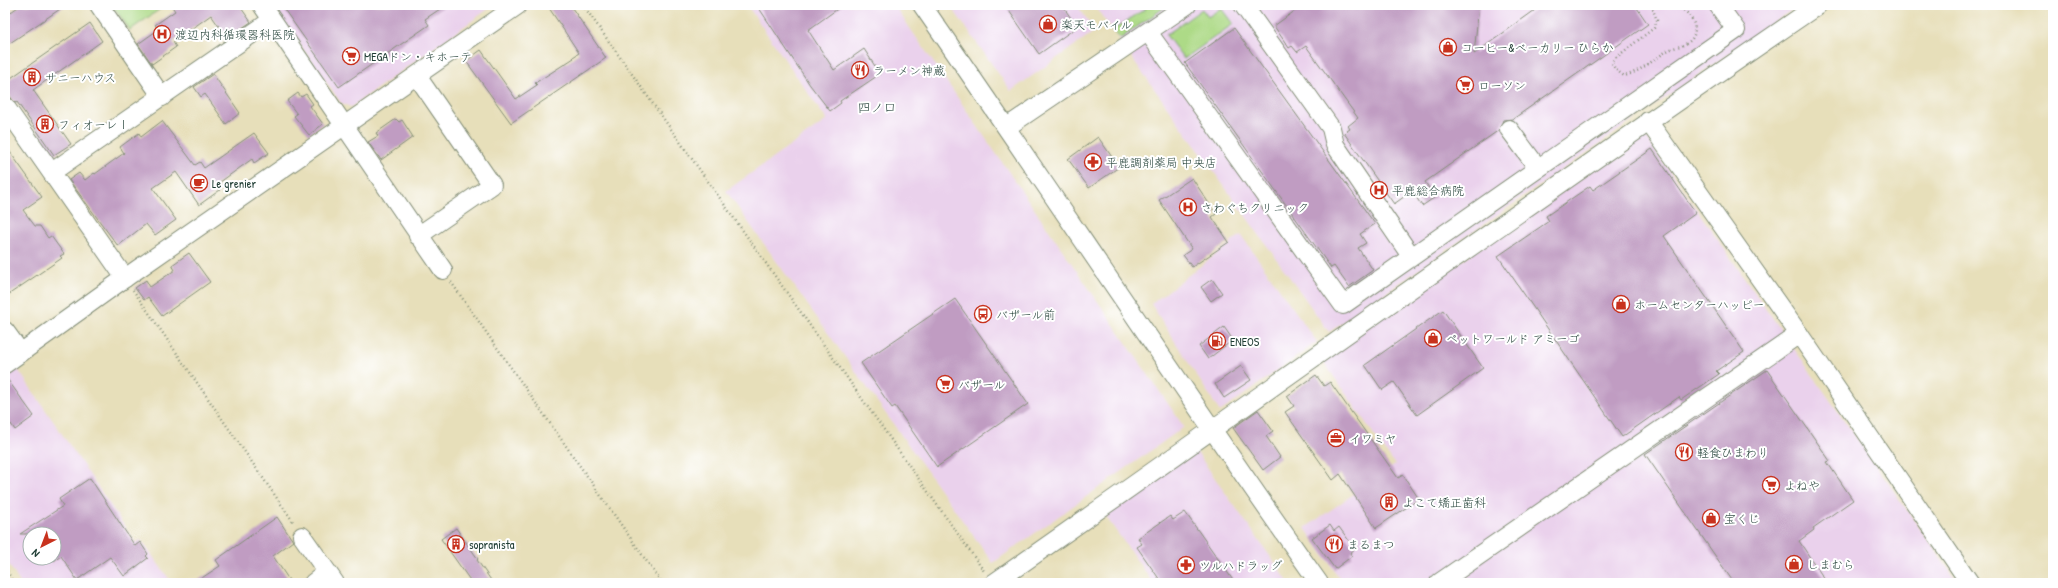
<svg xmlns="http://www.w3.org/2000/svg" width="2058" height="588" viewBox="0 0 2058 588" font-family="'Patrick Hand','Klee One',sans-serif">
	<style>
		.built { fill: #ead1ec; fill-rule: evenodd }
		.green { fill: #adda87; stroke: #668c5e }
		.building { fill: #c09cc2 }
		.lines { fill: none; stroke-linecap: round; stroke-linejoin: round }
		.minor-casing { stroke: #838e77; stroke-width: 20 }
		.path { stroke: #838e77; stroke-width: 2.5; stroke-dasharray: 1 3; stroke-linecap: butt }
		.minor { stroke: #fff; stroke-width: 18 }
		.labels { text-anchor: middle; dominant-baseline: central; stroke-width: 4; stroke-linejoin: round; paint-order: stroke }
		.poi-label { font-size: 12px; fill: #1f3d34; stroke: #fff; text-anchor: start }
		.neighbourhood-label { font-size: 13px; fill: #1f3d34; stroke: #fff }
	</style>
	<rect width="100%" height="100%" fill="#fff"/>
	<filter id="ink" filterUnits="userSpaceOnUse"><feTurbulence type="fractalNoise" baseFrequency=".025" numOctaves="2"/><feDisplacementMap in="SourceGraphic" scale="8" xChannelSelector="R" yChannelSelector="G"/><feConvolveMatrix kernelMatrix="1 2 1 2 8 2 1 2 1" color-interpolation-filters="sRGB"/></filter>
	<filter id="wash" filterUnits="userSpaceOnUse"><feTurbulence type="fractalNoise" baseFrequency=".012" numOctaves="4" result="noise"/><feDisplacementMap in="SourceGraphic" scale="16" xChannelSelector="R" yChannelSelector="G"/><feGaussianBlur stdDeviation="0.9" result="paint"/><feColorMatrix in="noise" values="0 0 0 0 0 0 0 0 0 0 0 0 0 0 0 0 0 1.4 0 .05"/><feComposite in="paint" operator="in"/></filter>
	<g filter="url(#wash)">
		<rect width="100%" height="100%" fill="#e7dfba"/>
		<g class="built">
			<polygon points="272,5 494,5 351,107 341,103"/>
			<polygon points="747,5 894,5 1184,427 993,563 726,191 827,120"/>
			<polygon points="950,5 1077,5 1095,31 1011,91"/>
			<polygon points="1094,5 1799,5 1329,332"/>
			<polygon points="1644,134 1958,583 1343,583 1305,528 1395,465 1321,358"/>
			<polygon points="1241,235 1317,342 1220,412 1151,304"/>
			<path d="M17,368L136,543L141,540L172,583H20L5,558V376ZM30,534H54V558H30Z"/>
			<polygon points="1195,450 1289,583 1153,583 1104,514"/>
		</g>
		<g class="green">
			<polygon points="112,5 166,5 130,30"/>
			<polygon points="1143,5 1168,5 1120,39 1113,30 1145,9"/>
			<polygon points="1221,8 1233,24 1184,59 1166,35 1202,9 1208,17"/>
		</g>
		<g id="blocks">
			<g class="building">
				<polygon points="21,5 66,5 10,43 5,37 5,16"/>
				<polygon points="171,5 239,5 251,22 227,38 211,15 173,42 176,47 152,64 138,44 159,29 155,25 175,11"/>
				<polygon points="281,5 446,5 425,19 429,25 339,87"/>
				<polygon points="547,5 570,5 606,58 511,123 466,61 481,50 516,99 537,85 535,83 574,58 573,57 579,53"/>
				<polygon points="757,5 843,5 808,30 834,70 864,49 880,74 840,101 841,103 830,111 810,85"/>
				<polygon points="1005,5 1062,5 1077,27 1039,54"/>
				<polygon points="1303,5 1479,5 1474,54 1542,5 1635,5 1648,24 1513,119 1503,120 1499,130 1425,182 1435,197 1422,206 1412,191 1394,204 1344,133 1350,129 1348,126 1358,118 1306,46 1297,52 1292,46 1289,48 1274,26"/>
				<polygon points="90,23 102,41 33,90 71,144 54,155 17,102 15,103 5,90 5,82"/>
				<polygon points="1234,28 1375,224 1360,234 1366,243 1358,248 1373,270 1349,287 1334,266 1331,268 1185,63"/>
				<polygon points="213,74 240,113 226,124 205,94 201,97 194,87"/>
				<polygon points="298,93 301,97 306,94 313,104 310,106 323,124 309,135 294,116 297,114 287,101"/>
				<polygon points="396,119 399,122 402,120 413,137 381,160 368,142 378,136 376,133"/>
				<polygon points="162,121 195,165 200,162 204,168 254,133 269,153 254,163 252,159 216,185 220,190 199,205 176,172 153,188 176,220 155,235 146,224 118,246 69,180 79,173 85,180 94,173 95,174 124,153 120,147 139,133 141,137"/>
				<polygon points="1098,137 1119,167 1089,188 1068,159"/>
				<polygon points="5,145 42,197 23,210 35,226 40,226 48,238 51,236 64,254 60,256 62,258 5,297"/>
				<polygon points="1652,149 1696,213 1664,236 1744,352 1716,371 1719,374 1681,400 1679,397 1622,437 1498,256 1549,221 1546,216 1590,186 1593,190"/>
				<polygon points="1192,178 1216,214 1212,217 1229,242 1192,267 1183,255 1192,249 1159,200"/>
				<polygon points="189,253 210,282 162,316 148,297 144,300 135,288 146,280 150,287 175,270 172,265"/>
				<polygon points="1212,279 1222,293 1211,301 1201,287"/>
				<polygon points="955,299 1028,404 937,467 895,406 892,408 861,363"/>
				<polygon points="1443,310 1483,368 1417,415 1394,382 1382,390 1365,365"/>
				<polygon points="1224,327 1233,340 1208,359 1199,346"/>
				<polygon points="1241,366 1251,380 1224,398 1215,384"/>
				<polygon points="1767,370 1830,461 1827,462 1853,500 1813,528 1814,530 1799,541 1827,583 1734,583 1645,454"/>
				<polygon points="1316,375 1324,386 1330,382 1398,478 1403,475 1419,499 1376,528 1340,474 1333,480 1285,412 1294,406 1287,396"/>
				<polygon points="5,376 34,416 15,430 11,424 5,428"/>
				<polygon points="1258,410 1273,431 1266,436 1280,457 1263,470 1233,428"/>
				<polygon points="90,478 135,546 140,542 148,554 146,556 148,558 124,576 110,557 77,580 61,556 54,561 54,534 20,534 63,506 59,499"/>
				<polygon points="1185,512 1235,583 1162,583 1137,547 1142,544 1138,538 1170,516 1173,520"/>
				<polygon points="277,517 293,541 273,556 291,583 194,583 220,566 216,560"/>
				<polygon points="1330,525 1334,531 1339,527 1355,549 1350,553 1352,556 1335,569 1312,538"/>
				<polygon points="456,528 478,559 477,560 493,583 472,583 441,539"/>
			</g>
		</g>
	</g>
	<g filter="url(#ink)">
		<use href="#blocks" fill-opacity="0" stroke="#838e77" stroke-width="1"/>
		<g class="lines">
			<g class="minor-casing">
				<g id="minor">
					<polyline points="99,5 162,97"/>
					<polyline points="262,5 443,270"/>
					<path d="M922,5C1055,197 1184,392 1319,583"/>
					<polyline points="1243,5 1331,128 1335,145 1411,256"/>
					<polyline points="1148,32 1343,305 1736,30 1718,5"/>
					<polyline points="417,76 492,185 418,236"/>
					<polyline points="5,106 125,278"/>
					<polyline points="1648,121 1799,334 1970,583"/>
					<polyline points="1007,127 1187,5"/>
					<polyline points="1509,129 1538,168"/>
					<polyline points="52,172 272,20"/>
					<polyline points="5,331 21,353"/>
					<polyline points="5,364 125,278 518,5"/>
					<polyline points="302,536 335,583"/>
					<polyline points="313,583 327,572"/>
					<path d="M994,583C1269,391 1541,194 1818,5"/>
					<polyline points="1439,583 1799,334"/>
				</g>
			</g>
			<g class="path">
				<polyline points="583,5 984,571"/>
				<path d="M1651,5L1657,20L1654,28L1614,59L1612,63L1615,69L1624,76C1640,72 1653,60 1667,51C1673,47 1681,47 1687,43C1701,35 1694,16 1683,10C1679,8 1675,7 1671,5"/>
				<polyline points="451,282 662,583"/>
				<polyline points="133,290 294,523"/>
				<polyline points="5,568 14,583"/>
			</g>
			<use href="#minor" class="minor"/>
		</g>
	</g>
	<defs>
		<g id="shop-ring" transform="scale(0.9)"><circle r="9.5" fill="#fff" stroke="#c8321e" stroke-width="1.5"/><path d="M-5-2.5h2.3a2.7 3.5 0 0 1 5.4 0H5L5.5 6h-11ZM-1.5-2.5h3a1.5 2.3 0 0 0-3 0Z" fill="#c8321e"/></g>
		<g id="hospital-ring" transform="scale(0.9)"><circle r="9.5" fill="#fff" stroke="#c8321e" stroke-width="1.5"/><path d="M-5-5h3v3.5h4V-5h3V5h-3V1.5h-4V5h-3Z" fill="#c8321e"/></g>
		<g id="supermarket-ring" transform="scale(0.9)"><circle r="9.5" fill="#fff" stroke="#c8321e" stroke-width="1.5"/><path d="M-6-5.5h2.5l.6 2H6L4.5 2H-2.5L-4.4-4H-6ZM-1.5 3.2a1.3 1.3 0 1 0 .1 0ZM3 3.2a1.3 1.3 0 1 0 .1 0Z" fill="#c8321e"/></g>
		<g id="restaurant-ring" transform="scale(0.9)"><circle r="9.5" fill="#fff" stroke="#c8321e" stroke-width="1.5"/><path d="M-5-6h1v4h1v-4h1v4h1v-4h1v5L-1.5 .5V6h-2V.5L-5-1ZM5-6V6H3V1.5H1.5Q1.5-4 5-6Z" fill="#c8321e"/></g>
		<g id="building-ring" transform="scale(0.9)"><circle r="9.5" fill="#fff" stroke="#c8321e" stroke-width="1.5"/><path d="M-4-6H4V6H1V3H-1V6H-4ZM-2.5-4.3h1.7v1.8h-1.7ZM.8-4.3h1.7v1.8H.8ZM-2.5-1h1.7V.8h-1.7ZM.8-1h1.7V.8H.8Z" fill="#c8321e"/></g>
		<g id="pharmacy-ring" transform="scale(0.9)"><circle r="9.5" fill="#fff" stroke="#c8321e" stroke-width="1.5"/><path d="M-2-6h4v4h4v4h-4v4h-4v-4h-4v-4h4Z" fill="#c8321e"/></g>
		<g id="cafe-ring" transform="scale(0.9)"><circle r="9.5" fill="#fff" stroke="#c8321e" stroke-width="1.5"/><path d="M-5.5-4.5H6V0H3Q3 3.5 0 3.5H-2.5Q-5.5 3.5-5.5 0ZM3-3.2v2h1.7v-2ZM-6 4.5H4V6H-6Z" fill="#c8321e"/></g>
		<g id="bus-ring" transform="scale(0.9)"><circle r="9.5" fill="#fff" stroke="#c8321e" stroke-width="1.5"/><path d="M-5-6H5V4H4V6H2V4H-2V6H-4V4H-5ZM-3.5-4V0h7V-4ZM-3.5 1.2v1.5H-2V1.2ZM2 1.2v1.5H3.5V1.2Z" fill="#c8321e"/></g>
		<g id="fuel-ring" transform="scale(0.9)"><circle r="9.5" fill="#fff" stroke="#c8321e" stroke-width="1.5"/><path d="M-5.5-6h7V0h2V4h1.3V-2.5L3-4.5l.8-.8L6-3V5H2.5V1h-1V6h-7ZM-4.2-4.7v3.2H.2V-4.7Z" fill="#c8321e"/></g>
		<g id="office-ring" transform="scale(0.9)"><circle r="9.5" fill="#fff" stroke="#c8321e" stroke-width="1.5"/><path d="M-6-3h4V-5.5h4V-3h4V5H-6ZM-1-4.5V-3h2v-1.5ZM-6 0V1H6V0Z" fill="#c8321e"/></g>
	</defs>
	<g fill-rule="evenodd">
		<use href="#shop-ring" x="1048" y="24"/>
		<use href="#hospital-ring" x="162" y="34"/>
		<use href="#shop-ring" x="1448" y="47"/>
		<use href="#supermarket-ring" x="351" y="56"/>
		<use href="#restaurant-ring" x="860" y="70"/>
		<use href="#building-ring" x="32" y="77"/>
		<use href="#supermarket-ring" x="1465" y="85"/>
		<use href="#building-ring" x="45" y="124"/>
		<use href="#pharmacy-ring" x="1093" y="162"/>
		<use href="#cafe-ring" x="199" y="183"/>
		<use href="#hospital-ring" x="1379" y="190"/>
		<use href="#hospital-ring" x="1188" y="207"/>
		<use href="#shop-ring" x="1621" y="304"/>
		<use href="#bus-ring" x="983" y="314"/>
		<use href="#shop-ring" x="1433" y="338"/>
		<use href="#fuel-ring" x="1217" y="341"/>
		<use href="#supermarket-ring" x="945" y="384"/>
		<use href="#office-ring" x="1336" y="438"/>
		<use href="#restaurant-ring" x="1684" y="452"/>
		<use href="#supermarket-ring" x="1771" y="485"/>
		<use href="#building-ring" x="1389" y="502"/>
		<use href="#shop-ring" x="1711" y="518"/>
		<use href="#building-ring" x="456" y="544"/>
		<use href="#restaurant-ring" x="1334" y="544"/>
		<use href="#shop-ring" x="1794" y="564"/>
		<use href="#pharmacy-ring" x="1186" y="565"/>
	</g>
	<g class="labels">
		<g class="poi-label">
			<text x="1061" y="24">楽天モバイル</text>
			<text x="175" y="34">渡辺内科循環器科医院</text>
			<text x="1461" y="47">コーヒー&amp;ベーカリー ひらか</text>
			<text x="364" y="56">MEGAドン・キホーテ</text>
			<text x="873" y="70">ラーメン神蔵</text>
			<text x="45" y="77">サニーハウス</text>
			<text x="1478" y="85">ローソン</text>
			<text x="58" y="124">フィオーレⅠ</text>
			<text x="1106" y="162">平鹿調剤薬局 中央店</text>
			<text x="212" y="183">Le grenier</text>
			<text x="1392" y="190">平鹿総合病院</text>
			<text x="1201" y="207">さわぐちクリニック</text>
			<text x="1634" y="304">ホームセンターハッピー</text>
			<text x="996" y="314">バザール前</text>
			<text x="1446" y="338">ペットワールド アミーゴ</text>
			<text x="1230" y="341">ENEOS</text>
			<text x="958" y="384">バザール</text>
			<text x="1349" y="438">イワミヤ</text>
			<text x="1697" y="452">軽食ひまわり</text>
			<text x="1784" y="485">よねや</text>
			<text x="1402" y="502">よこて矯正歯科</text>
			<text x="1724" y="518">宝くじ</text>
			<text x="469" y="544">sopranista</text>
			<text x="1347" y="544">まるまつ</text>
			<text x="1807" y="564">しまむら</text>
			<text x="1199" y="565">ツルハドラッグ</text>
		</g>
		<g class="neighbourhood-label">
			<text x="877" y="107">四ノ口</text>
		</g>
	</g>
	<rect width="2058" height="588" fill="none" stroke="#fff" stroke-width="20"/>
	<g transform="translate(42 546) rotate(222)"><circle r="19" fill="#ffffff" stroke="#a5b1ae"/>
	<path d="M0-3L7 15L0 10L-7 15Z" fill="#c8321e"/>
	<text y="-6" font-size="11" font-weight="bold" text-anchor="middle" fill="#1f3d34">N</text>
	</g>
</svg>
